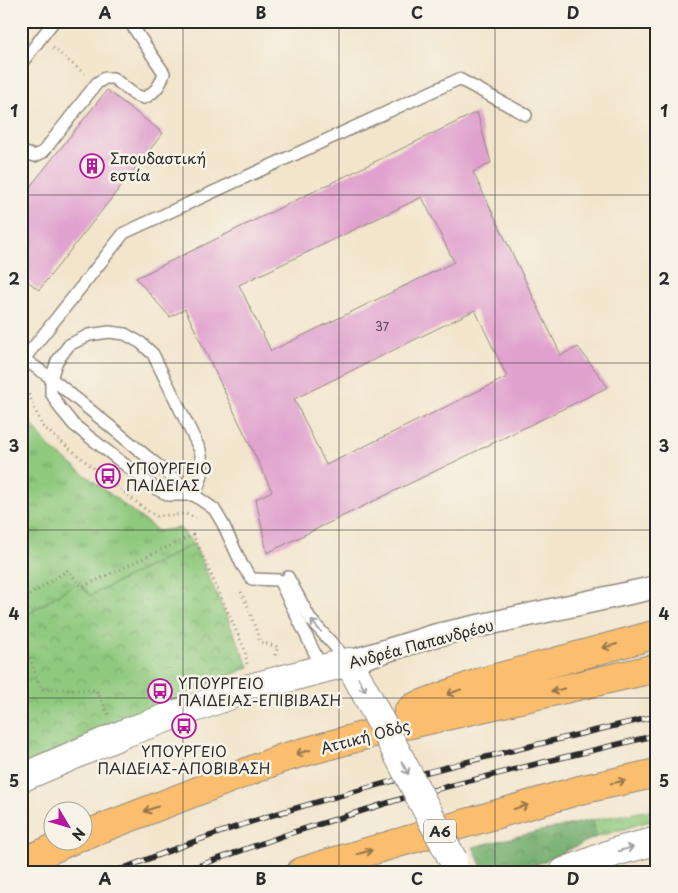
<svg xmlns="http://www.w3.org/2000/svg" width="678" height="893" viewBox="0 0 678 893" font-family="'Playpen Sans',sans-serif">
	<style>
		.grass { fill: url(#grass-tufts); stroke: #5d7a54 }
		.forest { fill: url(#forest-crowns); stroke: #4f6c4c }
		.park { fill: url(#park-crowns); stroke: #5d7a54 }
		.building { fill: #e0a1ce; fill-rule: evenodd }
		.lines { fill: none; stroke-linecap: round; stroke-linejoin: round }
		.service-casing { stroke: #8e887c; stroke-width: 14 }
		.minor-casing { stroke: #8e887c; stroke-width: 25 }
		.tertiary-casing { stroke: #8e887c; stroke-width: 30 }
		.motorway-casing { stroke: #8e887c; stroke-width: 30 }
		.path { stroke: #8e887c; stroke-width: 3; stroke-dasharray: 1 4; stroke-linecap: butt }
		.service { stroke: #fff; stroke-width: 11 }
		.minor { stroke: #fff; stroke-width: 22 }
		.tertiary { stroke: #fff; stroke-width: 28 }
		.motorway { stroke: #fbbe6e; stroke-width: 28 }
		.rail-casing { stroke: #2b2b2b; stroke-width: 5.5 }
		.rail { stroke: #f7f3e8; stroke-width: 4; stroke-dasharray: 11; stroke-linecap: butt }
		.tertiary-bridge-casing { stroke: #8e887c; stroke-width: 30; stroke-linecap: butt }
		.tertiary-bridge { stroke: #fff; stroke-width: 28 }
		.oneway { stroke: #a0a0a0 }
		.oneway2 { stroke: #93744c }
		.grid { fill: none; stroke: #2b2b2b; stroke-width: 1; stroke-opacity: 0.55 }
		.labels { text-anchor: middle; dominant-baseline: central; stroke-width: 5; stroke-linejoin: round; paint-order: stroke }
		.number-label { font-size: 12px; fill: #584854 }
		.shield { fill: #f7f3e8; stroke: #686764; stroke-width: 1 }
		.shield-label { font-size: 14px; font-weight: bold; fill: #2b2b2b }
		.poi-label { font-size: 15px; fill: #2b2b2b; stroke: #f7f3e8; text-anchor: start }
		.street-label { font-size: 15px; fill: #2b2b2b; stroke: #f7f3e8 }
		.neatline { fill: none; stroke: #2b2b2b; stroke-width: 2 }
		.grid-label { font-size: 16px; text-anchor: middle; font-weight: bold; fill: #2b2b2b }
	</style>
	<defs>
		<pattern id="grass-tufts" width="24" height="20" patternUnits="userSpaceOnUse" patternTransform="scale(1.25)"><rect width="24" height="20" fill="#8fc97e"/><path d="M3 7l-1-3M5 7V3M7 7l1-3M15 17l-1-3M17 17v-4M19 17l1-3" fill="none" stroke="#75a367"/></pattern>
		<pattern id="forest-crowns" width="20" height="18" patternUnits="userSpaceOnUse" patternTransform="scale(1.25)"><rect width="20" height="18" fill="#73ad6d"/><path d="M2 6a3 3 0 1 1 6 0M12 15a3 3 0 1 1 6 0" fill="none" stroke="#5f8d5a"/></pattern>
		<pattern id="park-crowns" width="20" height="18" patternUnits="userSpaceOnUse" patternTransform="scale(1.25)"><rect width="20" height="18" fill="#8fc97e"/><path d="M2 6a3 3 0 1 1 6 0M12 15a3 3 0 1 1 6 0" fill="none" stroke="#75a367"/></pattern>
	</defs>
	<rect width="100%" height="100%" fill="#f7f3e8"/>
	<filter id="ink" filterUnits="userSpaceOnUse"><feTurbulence type="fractalNoise" baseFrequency=".02" numOctaves="2"/><feDisplacementMap in="SourceGraphic" scale="10" xChannelSelector="R" yChannelSelector="G"/><feConvolveMatrix kernelMatrix="1 2 1 2 8 2 1 2 1" color-interpolation-filters="sRGB"/></filter>
	<filter id="wash" filterUnits="userSpaceOnUse"><feTurbulence type="fractalNoise" baseFrequency=".0096" numOctaves="4" result="noise"/><feDisplacementMap in="SourceGraphic" scale="20" xChannelSelector="R" yChannelSelector="G"/><feGaussianBlur stdDeviation="1.12" result="paint"/><feColorMatrix in="noise" values="0 0 0 0 0 0 0 0 0 0 0 0 0 0 0 0 0 1.4 0 .05"/><feComposite in="paint" operator="in"/></filter>
	<g filter="url(#wash)">
		<rect width="100%" height="100%" fill="#f2e5cc"/>
		<g class="grass">
			<polygon points="21,401 25,415 49,447 158,531 180,528 194,544 89,596 79,581 27,615 21,606"/>
			<polygon points="657,809 657,819 596,837 592,820"/>
		</g>
		<polygon class="forest" points="592,820 596,837 521,872 486,872 482,868 473,847 536,832"/>
		<polygon class="park" points="194,544 249,667 21,766 21,619 79,581 90,596"/>
		<g id="blocks">
			<g class="building">
				<polygon points="107,90 163,133 39,290 21,276 21,198"/>
				<path d="M477,112L491,163L473,172L561,355L578,347L608,387L267,553L256,499L272,491L185,309L170,317L136,278ZM422,197L454,262L271,351L239,285ZM475,310L507,377L326,465L294,399Z"/>
			</g>
		</g>
	</g>
	<g filter="url(#ink)">
		<use href="#blocks" fill-opacity="0" stroke="#8e887c" stroke-width="1"/>
		<g class="lines">
			<g class="service-casing">
				<g id="service">
					<polyline points="21,64 54,21"/>
					<path d="M21,150L25,153L35,156L43,152L97,83L105,78H113L135,95L144,98C155,93 161,85 164,73L129,21"/>
					<path d="M109,332L125,334L141,343L153,354L200,450C204,470 204,476 194,495H169L156,489L74,425L60,408L51,393V378L57,361L69,345L89,335Z"/>
					<polyline points="21,357 51,378 194,495 214,509 223,524 242,565 252,579 279,580 322,668"/>
					<polyline points="24,359 124,233 459,79 526,115"/>
					<polyline points="288,577 311,620 348,661"/>
				</g>
			</g>
			<g class="minor-casing">
				<polyline id="minor" points="349,662 437,635 657,587"/>
			</g>
			<g class="tertiary-casing">
				<g id="tertiary">
					<polyline points="21,778 125,733 250,688 349,662 374,709"/>
					<polyline points="564,872 618,851 657,841"/>
				</g>
			</g>
			<g class="motorway-casing">
				<g id="motorway">
					<polyline points="408,712 414,707 478,683 657,634"/>
					<polyline points="82,836 283,758 384,730 657,668"/>
					<polyline points="21,863 72,840"/>
					<polyline points="301,872 319,866 580,790 657,773"/>
				</g>
			</g>
			<g class="path">
				<polyline points="53,48 85,74"/>
				<polyline points="27,380 26,388 42,426 112,483 149,512 157,516 186,514 196,518"/>
				<polyline points="241,592 249,609 260,642 278,647 274,658"/>
				<polyline points="21,601 68,570 82,587 193,535 245,650 247,665"/>
				<polyline points="21,634 41,689 96,690 109,715"/>
			</g>
			<use href="#service" class="service"/>
			<use href="#minor" class="minor"/>
			<use href="#tertiary" class="tertiary"/>
			<use href="#motorway" class="motorway"/>
			<g class="rail-casing">
				<g id="rail">
					<path d="M114,872C171,850 228,828 286,811C408,775 532,745 657,716"/>
					<polyline points="181,872 291,833 410,796 552,760 657,735"/>
				</g>
			</g>
			<use href="#rail" class="rail"/>
			<g class="tertiary-bridge-casing">
				<polyline id="tertiary-bridge" points="374,709 453,860"/>
			</g>
			<use href="#tertiary-bridge" class="tertiary-bridge"/>
		</g>
		<defs><path id="oneway-shaft" d="M-6 0H5M1.5-3L5.5 0L1.5 3" fill="none" stroke-width="1.6" stroke-linecap="round" stroke-linejoin="round" transform="scale(1.25)"/></defs>
		<g class="oneway">
			<use href="#oneway-shaft" transform="translate(316 626) rotate(-132)"/>
			<use href="#oneway-shaft" transform="translate(362 685) rotate(62)"/>
			<use href="#oneway-shaft" transform="translate(405 768) rotate(62)"/>
			<use href="#oneway-shaft" transform="translate(626 849) rotate(-15)"/>
		</g>
		<g class="oneway2">
			<use href="#oneway-shaft" transform="translate(610 646) rotate(165)"/>
			<use href="#oneway-shaft" transform="translate(558 690) rotate(167)"/>
			<use href="#oneway-shaft" transform="translate(454 692) rotate(159)"/>
			<use href="#oneway-shaft" transform="translate(303 752) rotate(164)"/>
			<use href="#oneway-shaft" transform="translate(618 782) rotate(-12)"/>
			<use href="#oneway-shaft" transform="translate(521 807) rotate(-16)"/>
			<use href="#oneway-shaft" transform="translate(151 809) rotate(159)"/>
			<use href="#oneway-shaft" transform="translate(365 852) rotate(-16)"/>
		</g>
	</g>
	<path class="grid" d="M183,21V872M339,21V872M495,21V872M21,195H657M21,363H657M21,530H657M21,698H657"/>
	<defs>
		<g id="building-ring" transform="scale(1.25)"><circle r="9.5" fill="#f7f3e8" stroke="#b5179e" stroke-width="1.5"/><path d="M-4-6H4V6H1V3H-1V6H-4ZM-2.5-4.3h1.7v1.8h-1.7ZM.8-4.3h1.7v1.8H.8ZM-2.5-1h1.7V.8h-1.7ZM.8-1h1.7V.8H.8Z" fill="#b5179e"/></g>
		<g id="bus-ring" transform="scale(1.25)"><circle r="9.5" fill="#f7f3e8" stroke="#b5179e" stroke-width="1.5"/><path d="M-5-6H5V4H4V6H2V4H-2V6H-4V4H-5ZM-3.5-4V0h7V-4ZM-3.5 1.2v1.5H-2V1.2ZM2 1.2v1.5H3.5V1.2Z" fill="#b5179e"/></g>
	</defs>
	<g fill-rule="evenodd">
		<use href="#building-ring" x="92" y="166"/>
		<use href="#bus-ring" x="108" y="476"/>
		<use href="#bus-ring" x="160" y="691"/>
		<use href="#bus-ring" x="184" y="726"/>
	</g>
	<g class="labels">
		<g class="number-label">
			<text x="382" y="326">37</text>
		</g>
		<rect class="shield" x="424" y="819.5" width="32" height="23" rx="4"/>
		<g class="shield-label">
			<text x="440" y="831">Α6</text>
		</g>
		<g class="poi-label">
			<text x="110" y="157">Σπουδαστική<tspan x="110" dy="17">εστία</tspan></text>
			<text x="126" y="467">ΥΠΟΥΡΓΕΙΟ<tspan x="126" dy="17">ΠΑΙΔΕΙΑΣ</tspan></text>
			<text x="178" y="682">ΥΠΟΥΡΓΕΙΟ<tspan x="178" dy="17">ΠΑΙΔΕΙΑΣ-ΕΠΙΒΙΒΑΣΗ</tspan></text>
			<text x="184" y="750" text-anchor="middle">ΥΠΟΥΡΓΕΙΟ<tspan x="184" dy="17">ΠΑΙΔΕΙΑΣ-ΑΠΟΒΙΒΑΣΗ</tspan></text>
		</g>
		<g class="street-label">
			<text transform="translate(421 643) rotate(-15)">Ανδρέα Παπανδρέου</text>
			<text transform="translate(365 736) rotate(-15)">Αττική Οδός</text>
		</g>
	</g>
	<rect width="678" height="893" fill="none" stroke="#f7f3e8" stroke-width="55"/>
	<g transform="translate(68 826) rotate(128)"><circle r="24" fill="#f7f3e8" stroke="#a5a39c"/>
	<path d="M0-4L9 19L0 12L-9 19Z" fill="#b5179e"/>
	<text y="-8" font-size="14" font-weight="bold" text-anchor="middle" fill="#2b2b2b">N</text>
	</g>
	<rect x="28" y="28" width="622" height="838" class="neatline"/>
	<g class="grid-label">
		<text x="105" y="19">A</text>
		<text x="261" y="19">B</text>
		<text x="417" y="19">C</text>
		<text x="573" y="19">D</text>
		<text x="14" y="117">1</text>
		<text x="664" y="117">1</text>
		<text x="14" y="285">2</text>
		<text x="664" y="285">2</text>
		<text x="14" y="452">3</text>
		<text x="664" y="452">3</text>
		<text x="14" y="620">4</text>
		<text x="664" y="620">4</text>
		<text x="14" y="787">5</text>
		<text x="664" y="787">5</text>
		<text x="105" y="885">A</text>
		<text x="261" y="885">B</text>
		<text x="417" y="885">C</text>
		<text x="573" y="885">D</text>
	</g>
</svg>
